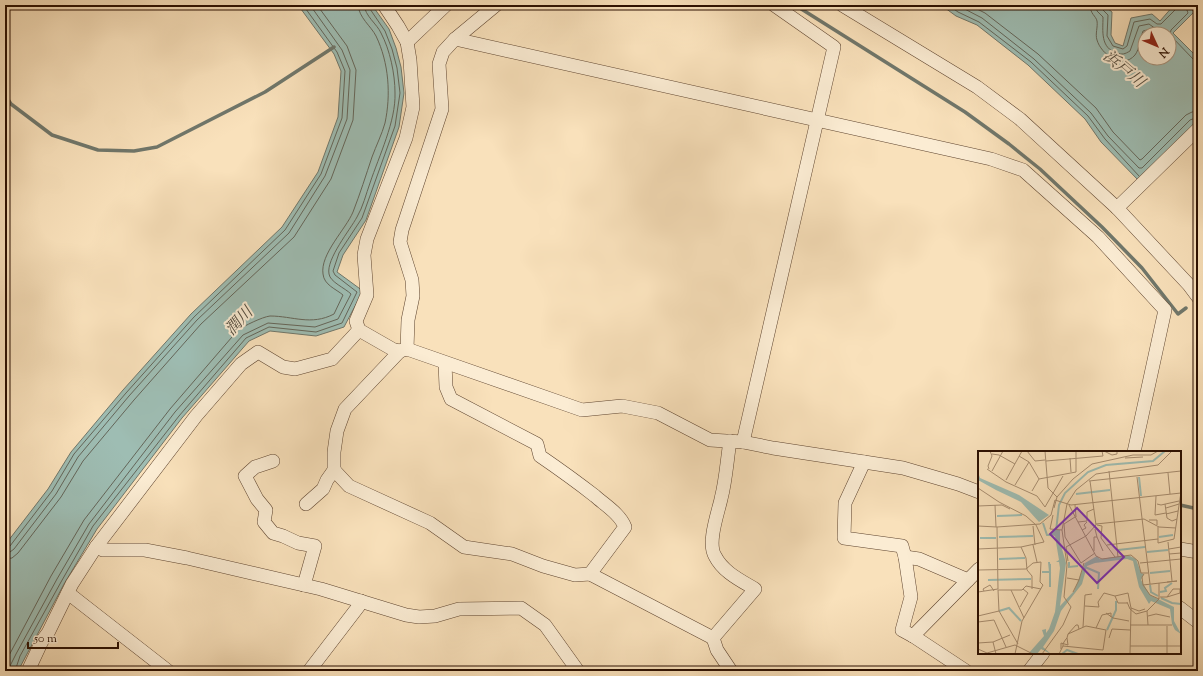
<svg xmlns="http://www.w3.org/2000/svg" width="1203" height="676" viewBox="0 0 1203 676" font-family="'Sorts Mill Goudy','Noto Serif JP',serif">
	<style>
		.water { fill: #9ebdb3; stroke: #70776b; fill-rule: evenodd }
		.lines { fill: none; stroke-linecap: round; stroke-linejoin: round }
		.shore { stroke: #64665a; stroke-width: 1 }
		.stream { stroke: #70776b; stroke-width: 3.5 }
		.minor-casing { stroke: #5e442f; stroke-width: 14 }
		.minor { stroke: #fbecd3; stroke-width: 13 }
		.labels { text-anchor: middle; dominant-baseline: central; stroke-width: 4; stroke-linejoin: round; paint-order: stroke }
		.water-label { font-size: 16px; font-style: italic; fill: #534c3f; stroke: #fbecd3 }
		.inset-river { fill: none; stroke: #9ebdb3; stroke-width: 2 }
		.inset-road { fill: none; stroke: #a78d70; stroke-width: 1 }
		.view { fill: #7b2cbf; fill-opacity: 0.15; stroke: #7b2cbf; stroke-width: 2 }
		.inset-edge { fill: none; stroke: #2b0f00; stroke-width: 2 }
	</style>
	<rect width="100%" height="100%" fill="#f9e1bb"/>
	<filter id="stains"><feTurbulence type="fractalNoise" baseFrequency=".005" numOctaves="4"/><feColorMatrix values="0 0 0 0 .2 0 0 0 0 .09 0 0 0 0 .02 0 0 0 .5 -.17"/></filter>
	<radialGradient id="worn" r=".72"><stop offset=".6" stop-color="#630" stop-opacity="0"/><stop offset="1" stop-color="#630" stop-opacity=".3"/></radialGradient>
	<g class="water">
		<polygon points="298,5 372,5 389,29 396,48 401,67 404,93 399,127 366,220 343,255 337,272 363,291 344,327 316,336 270,331 249,341 182,418 97,529 64,584 18,671 5,671 5,545 48,489 71,452 123,390 191,314 282,227 318,172 338,117 341,71 334,54"/>
		<path d="M941,5H1103L1112,12L1111,35L1115,43L1123,46L1131,18L1152,14L1160,21L1174,5H1188L1194,12L1173,33L1198,58V125L1140,182L1101,142L1085,119L1028,65L977,25L956,16ZM1145,34H1169V58H1145Z"/>
	</g>
	<g class="lines">
		<g class="shore">
			<polyline points="948,5 958,12 979,22 1031,62 1088,116 1105,139 1139,176"/>
			<polyline points="957,5 982,18 1034,59 1091,113 1108,136 1139,168 1142,168 1190,120 1198,117"/>
			<polyline points="969,5 985,13 1038,54 1096,108 1113,132 1140,160 1142,159 1186,115 1192,112 1198,111"/>
			<path d="M1090,5C1090,14 1096,16 1097,21C1098,27 1095,34 1097,40C1101,54 1122,70 1135,55C1140,48 1140,39 1143,31L1147,30L1153,34"/>
			<path d="M1096,5L1097,11L1103,17C1103,31 1100,48 1117,53C1122,55 1125,54 1130,51L1139,26L1149,24L1156,29H1164V34"/>
			<polyline points="1101,5 1102,9 1108,15 1107,36 1113,46 1123,49 1127,46 1134,22 1150,19 1157,24 1161,24 1176,9 1177,5"/>
			<polyline points="1185,5 1188,13 1171,30 1170,35 1194,60 1198,61"/>
			<polyline points="5,548 10,546 52,491 74,454 126,393 194,317 285,230 321,174 342,118 345,71 337,52 303,5"/>
			<polyline points="5,553 10,552 14,549 56,494 78,457 129,396 197,320 289,233 325,176 347,119 350,70 342,50 310,5"/>
			<polyline points="5,559 12,558 18,553 61,497 83,461 134,400 201,324 294,237 331,179 353,120 356,70 347,46 317,5"/>
			<path d="M5,663L51,576L84,520L170,409L238,330C244,326 262,317 270,316C293,316 311,326 334,314L343,295C336,289 324,285 323,274C320,254 346,229 353,212C360,194 366,175 372,157C376,146 382,134 385,123C391,95 389,63 376,36C371,26 359,18 358,5"/>
			<path d="M10,671V666L16,654L57,579L89,524L175,412L243,335L268,323L315,327L338,319L351,294C345,288 330,282 329,274C326,259 350,230 357,217C363,207 366,194 370,183C379,156 396,121 395,93C395,74 390,50 381,33C377,24 365,16 364,5"/>
			<polyline points="15,671 20,656 61,582 93,526 179,416 246,338 269,327 316,332 342,323 357,292 335,275 333,271 339,253 362,218 395,126 400,93 397,68 392,49 385,31 370,9 369,5"/>
		</g>
		<g class="stream">
			<polyline points="795,5 965,112 1009,144 1040,169 1102,227 1142,268 1178,314 1186,308"/>
			<polyline points="5,95 11,104 52,135 98,150 134,151 157,147 265,92 334,47"/>
			<polyline points="1180,505 1198,509"/>
		</g>
		<g class="minor-casing">
			<g id="minor">
				<polyline points="384,5 398,26 407,42 410,60 413,107 406,138 367,239 364,255 367,295 356,321 359,330 394,350 400,351 407,349 582,410 622,406 658,413 710,440 743,442 773,448 903,468 958,484 979,492"/>
				<polyline points="842,5 977,87 1020,119 1117,208 1189,285 1198,297"/>
				<polyline points="455,39 496,5"/>
				<polyline points="407,42 446,5"/>
				<polyline points="1117,208 1198,129"/>
				<polyline points="407,349 408,320 413,296 412,280 400,242 402,230 442,109 439,64 443,52 455,39 991,159 1023,170 1098,237 1165,310 1134,452"/>
				<path d="M445,363L446,387L451,399L537,444L540,456C559,469 577,482 595,496C605,505 620,514 625,527L590,574L713,638"/>
				<path d="M730,441C727,460 726,480 721,499C718,513 707,543 715,556C723,572 740,580 755,589L713,638L717,650L731,671"/>
				<polyline points="743,442 834,47 774,5"/>
				<polyline points="273,461 255,467 245,476 257,499 266,510 264,522 273,533 283,536 298,543 315,546 304,585"/>
				<polyline points="864,462 845,503 844,538 902,546 905,557 911,597 902,630 913,636"/>
				<polyline points="334,470 349,486 430,523 464,547 512,554 543,566 575,575 590,574"/>
				<polyline points="306,504 323,489 327,480 334,470 334,452 337,431 345,409 400,351"/>
				<polyline points="96,547 103,550 145,550 187,558 321,589 406,615 419,617 435,616 459,609 521,608 545,625 578,671"/>
				<polyline points="1180,549 1198,552"/>
				<polyline points="905,557 919,559 968,580"/>
				<polyline points="68,593 168,671"/>
				<polyline points="1180,608 1198,622"/>
				<polyline points="28,671 42,641 48,633 72,584 96,547 196,416 241,364 258,352 283,367 295,369 332,359 359,330"/>
				<polyline points="309,671 358,607 361,601"/>
				<polyline points="966,671 913,636 979,569"/>
				<polyline points="1029,671 1043,653"/>
			</g>
		</g>
		<use href="#minor" class="minor"/>
	</g>
	<g class="labels">
		<g class="water-label">
			<text transform="translate(1123 70) rotate(40)">浜戸川</text>
			<text transform="translate(240 322) rotate(-47)">潤川</text>
		</g>
	</g>
	<g transform="translate(978 451)">
		<rect width="203" height="203" fill="#f9e1bb"/>
		<path d="M1,24L2,27L41,44L71,64L61,71L43,51L18,39L0,29ZM75,79H82V91L88,112L82,155L96,140L107,112L119,105L122,108L150,104L158,108L163,122L166,123L163,129L172,144L196,156V170L203,183L197,179L194,173L192,158L173,150L171,153L161,136L155,110L149,108L117,112L109,115L104,133L83,160L76,180L65,196L73,203L63,198L59,203H50L66,185L64,179L68,178V182L71,178L77,161L82,117L81,111H78L81,109L77,85L73,84Z" fill="#9ebdb3"/>
		<path class="inset-river" d="M161,26L163,45M98,43L132,39M19,65L44,64M65,72L69,84H74M78,80L81,54L87,42L110,21L128,14L175,10L187,0M21,86L55,85M181,86L195,84M2,87H18M140,99L167,96M169,101L190,99M21,108L47,107M91,111V116L100,115M107,116L121,122L120,138M64,121H72L71,111M172,122L192,120M10,129L53,128M172,134L173,141L180,145M72,136V113M182,141L188,140L187,137L194,132M183,147L194,152L203,153M21,160L31,157L43,170M129,179L138,159V150M84,203L89,199L100,203"/>
		<path class="inset-road" d="M49,0L57,10L67,9M67,0L70,37L79,46L76,57M126,0L134,4L139,3V0M14,3L21,4L37,13M41,5L51,11L61,28M92,7L93,21M147,7L165,6M68,10L125,5L124,0M9,18L28,31L59,45L67,56L85,25M11,18L10,15L14,5L12,0M14,20L25,0M131,20L140,106M190,22L192,43M159,26L172,133M61,28L98,21V0M28,29L44,0M111,30L203,20M112,30L118,74M37,34L51,11M0,37L21,51L48,65L58,74L66,91L43,96L0,98M54,40L61,28M178,45L177,64L188,62M79,46L95,28L114,13L155,4H173L180,0M89,53L98,39L118,23L180,14L194,0M179,53L183,54L201,50M187,53L189,67L194,70L199,68M17,54L18,76M91,54L118,105L124,108L153,104L160,110L163,122H170M97,54L98,66M0,55L24,54L32,58M188,57L201,53M188,63L200,60M75,64L72,78L84,79M97,66L86,73L87,86L103,112L117,102M171,69H179V74M100,71L109,70V61L116,58M118,73L166,68L181,76L198,77M119,74L124,75L123,87L137,106M0,75L19,76M55,75L57,94M180,76V92L196,88L203,41M104,79L108,77L106,74L109,71M108,85L118,74M119,86L125,100M190,91L194,130M55,94L59,111M129,94L180,88M43,96L48,107L49,119L54,125V138M191,98L203,96M116,100V86H119L117,78M191,103L203,102M90,110L88,96L108,85M162,112L203,108M0,119L48,118L55,112L63,111L62,131L65,134L44,170L37,203M166,123L164,126L165,134L199,130L189,131M89,127L101,129L106,112M165,134L172,144L181,148M33,139L46,167M6,140L5,138L12,134L16,140M0,141L20,138L19,76L62,73L73,64L77,49L93,54L203,42M95,141L101,129M137,145L140,152H149M182,146H189L195,138H203M189,146L202,142V138M149,151L152,158L158,163L169,160L181,148V132M107,155L121,156L120,151L126,142L137,145L150,142L153,157L152,203M42,156L50,142L45,138M153,157L161,160L167,158M169,160L170,174M128,162L135,167L151,170M0,165L21,160M170,165L178,163L192,166M0,171L16,169L28,196M152,174H194M189,175V203M105,176L107,144L114,143M118,177L124,164L133,162V166M90,183L98,174H100L101,178M131,187L134,178L152,179M15,191L18,203M0,192L15,191L32,184M40,193L21,160L20,139H44L48,135L63,138M152,195H203M0,198L9,202L37,194L55,203M83,198V192L90,194L89,187M64,203L85,174L93,156L86,146L89,114L84,79L89,53M81,203L85,195V193L86,191L88,188L89,187L90,183L108,175L128,179L125,199L85,195"/>
		<path class="view" d="M99,57L146,106L119,132L72,83Z"/>
		<rect width="203" height="203" class="inset-edge"/>
	</g>
	<rect width="1203" height="676" fill="none" stroke="#f9e1bb" stroke-width="20"/>
	<rect x="6" y="6" width="1191" height="664" fill="none" stroke="#2b0f00" stroke-width="2"/>
	<rect x="10" y="10" width="1183" height="656" fill="none" stroke="#2b0f00"/>
	<g transform="translate(1157 46) rotate(134)"><circle r="19" fill="#fbecd3" stroke="#a8947f"/>
	<path d="M0-3L7 15L0 10L-7 15Z" fill="#8f2418"/>
	<text y="-6" font-size="11" font-weight="bold" text-anchor="middle" fill="#2b0f00">N</text>
	</g>
	<path d="M28 642v6h90v-6" fill="none" stroke="#2b0f00" stroke-width="2"/>
	<text x="34" y="642" font-size="12" fill="#2b0f00" stroke="#fbecd3" stroke-width="3" paint-order="stroke">50 m</text>
	<rect width="100%" height="100%" filter="url(#stains)"/>
	<rect width="100%" height="100%" fill="url(#worn)"/>
</svg>
